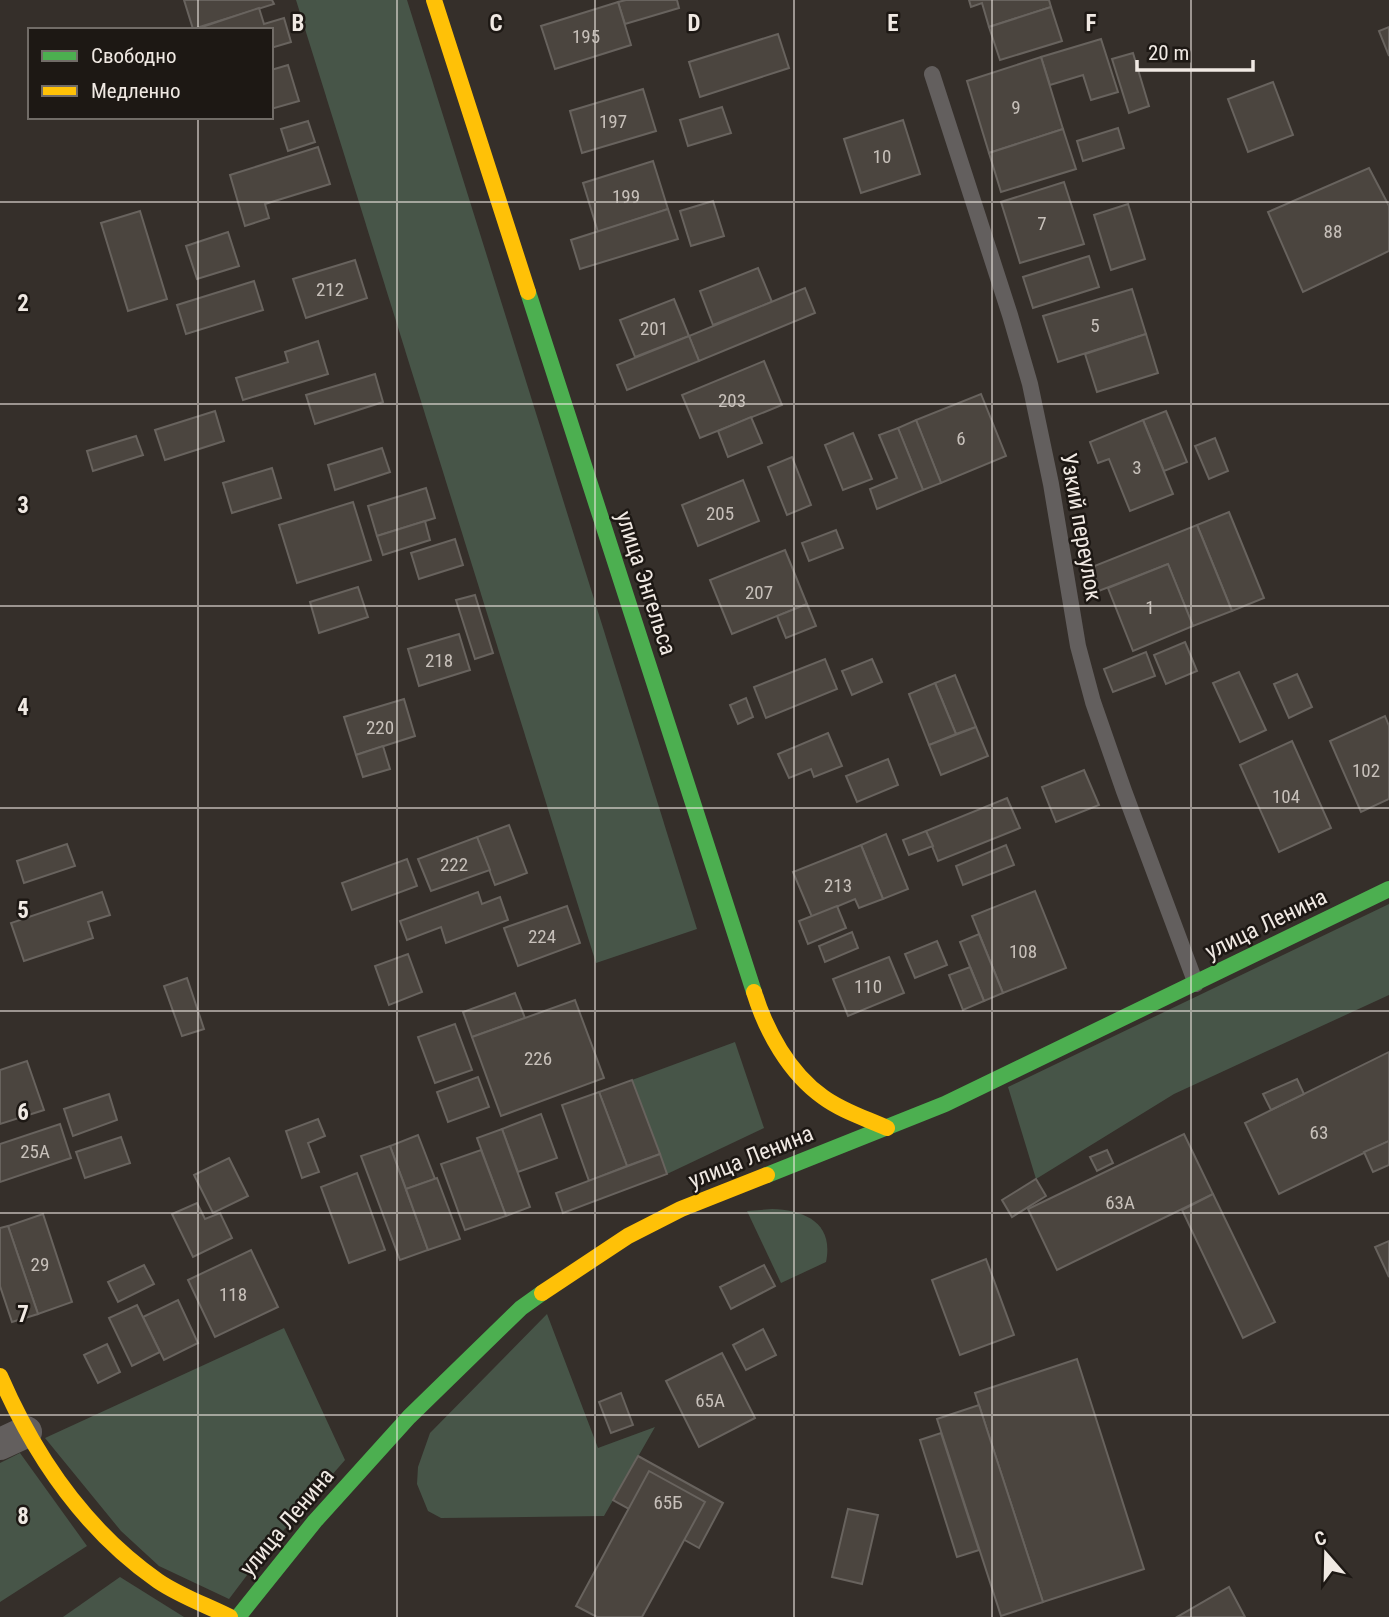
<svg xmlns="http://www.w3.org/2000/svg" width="1389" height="1617" viewBox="0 0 1389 1617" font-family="'Roboto Condensed',sans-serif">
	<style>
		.green { fill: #475548 }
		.building { fill: #4b453f; stroke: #68635e; stroke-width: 2 }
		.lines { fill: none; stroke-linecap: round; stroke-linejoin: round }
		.lane { stroke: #635f5e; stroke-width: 16 }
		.street { stroke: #635f5e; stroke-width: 32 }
		.fast { stroke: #4caf50; stroke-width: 16 }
		.slow { stroke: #ffc107; stroke-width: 16 }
		.grid { fill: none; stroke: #f0e9e3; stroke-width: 2; stroke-opacity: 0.55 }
		.labels { text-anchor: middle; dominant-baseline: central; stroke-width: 5; stroke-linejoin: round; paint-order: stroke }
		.number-label { font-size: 19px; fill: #c7c0ba }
		.street-label { font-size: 23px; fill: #f0e9e3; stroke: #1d1814 }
		.grid-label { font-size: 23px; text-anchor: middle; font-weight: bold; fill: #f0e9e3; stroke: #1d1814; stroke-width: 5; stroke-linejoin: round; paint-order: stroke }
	</style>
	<rect width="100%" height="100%" fill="#352f2a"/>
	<g class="green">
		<polygon points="296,0 407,0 697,929 596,963"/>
		<polygon points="1389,904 1389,995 1174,1094 1036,1179 1008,1087"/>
		<polygon points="735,1042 764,1128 667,1174 632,1080"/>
		<path d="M772,1209C805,1210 834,1223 826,1262L781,1283L747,1211Z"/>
		<polygon points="547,1314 598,1448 655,1427 604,1516 441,1518 428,1511 417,1484 418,1467 430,1433"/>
		<polygon points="284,1328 345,1460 263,1554 229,1599 159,1566 121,1531 45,1438"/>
		<polygon points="20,1453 87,1546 0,1602 0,1463"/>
		<polygon points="120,1577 184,1617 63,1617"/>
	</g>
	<g class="building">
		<polygon points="184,0 272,0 274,4 193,29"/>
		<polygon points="626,0 677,0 679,8 625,24 618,2"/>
		<polygon points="969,0 1049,0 1051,7 989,27 982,3 971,7"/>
		<polygon points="618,2 631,45 555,69 541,26"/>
		<polygon points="1051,7 1062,41 1000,60 989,27"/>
		<polygon points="259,8 264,24 284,18 291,42 271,48 271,30 193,30"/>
		<polygon points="1389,27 1389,56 1379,31"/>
		<polygon points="778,34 789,68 700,97 689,62"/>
		<polygon points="1101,39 1118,92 1091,100 1083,75 1050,85 1041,57"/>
		<polygon points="1133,53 1149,106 1129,113 1112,59"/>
		<polygon points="1041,57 1063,129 989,153 967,81"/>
		<polygon points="288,65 299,101 271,109 271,70"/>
		<polygon points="1273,82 1293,135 1248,152 1228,99"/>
		<polygon points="643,89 656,131 582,153 570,111"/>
		<polygon points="722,107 731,133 688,146 680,120"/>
		<polygon points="903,120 920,174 861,193 844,139"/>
		<polygon points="308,121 315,142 288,151 281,129"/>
		<polygon points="1118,128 1124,148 1083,161 1077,141"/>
		<polygon points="1063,129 1076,169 1001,192 989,153"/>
		<polygon points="318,147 330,184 265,204 269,218 245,226 230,175"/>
		<polygon points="653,161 668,209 598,232 583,183"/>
		<polygon points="1369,168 1389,206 1389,251 1303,292 1268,212"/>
		<polygon points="1064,182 1084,244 1020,263 1001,202"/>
		<polygon points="713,201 724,236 691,246 680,211"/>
		<polygon points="1128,204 1145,259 1111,270 1094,215"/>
		<polygon points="668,209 678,239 580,269 571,240"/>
		<polygon points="140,211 167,299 128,311 101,223"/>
		<polygon points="228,232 239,266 197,279 186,246"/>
		<polygon points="1089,256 1099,287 1033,308 1023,277"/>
		<polygon points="355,260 367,298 306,318 293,279"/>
		<polygon points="758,268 772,302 713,325 700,291"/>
		<polygon points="254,281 263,310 186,334 177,305"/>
		<polygon points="805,288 815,313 699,361 689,336"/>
		<polygon points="1132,289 1146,334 1058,362 1043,316"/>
		<polygon points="674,299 689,336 635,357 620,320"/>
		<polygon points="1146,334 1158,373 1097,392 1085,354"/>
		<polygon points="689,336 699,361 627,390 617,365"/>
		<polygon points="318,341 328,374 243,400 236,378 288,362 285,352"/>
		<polygon points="764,361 782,405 700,438 682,395"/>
		<polygon points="375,374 383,402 315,424 306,395"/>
		<polygon points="981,394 1006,456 941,483 916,420"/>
		<polygon points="215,411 224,441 165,460 155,430"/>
		<polygon points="1166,411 1187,462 1164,471 1143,420"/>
		<polygon points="751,417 762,443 728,457 718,431"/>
		<polygon points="916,420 941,483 923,490 898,428"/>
		<polygon points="1143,420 1173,494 1130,511 1109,459 1098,463 1090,442"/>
		<polygon points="898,428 923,490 877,509 870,489 897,478 879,435"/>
		<polygon points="853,433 872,479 843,490 825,445"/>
		<polygon points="136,436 143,455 93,471 87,451"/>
		<polygon points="1215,438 1228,471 1209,479 1195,446"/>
		<polygon points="382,448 390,472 335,490 328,465"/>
		<polygon points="792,457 811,505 787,515 768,467"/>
		<polygon points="272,468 281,498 232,513 223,483"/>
		<polygon points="743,480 759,521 698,546 682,505"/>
		<polygon points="426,488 435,518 377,536 368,506"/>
		<polygon points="353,502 371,560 297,583 279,525"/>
		<polygon points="1229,512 1264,598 1232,611 1197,525"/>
		<polygon points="425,521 430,540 383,555 377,536"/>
		<polygon points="1197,525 1232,611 1193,626 1168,564 1091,594 1082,571"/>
		<polygon points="836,530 843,548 809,561 802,543"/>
		<polygon points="455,539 463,565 419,579 411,553"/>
		<polygon points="785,550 807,604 732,634 710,580"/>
		<polygon points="1168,564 1193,626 1133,651 1108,588"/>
		<polygon points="358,587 368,617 319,633 310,602"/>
		<polygon points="475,595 493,653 475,659 456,600"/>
		<polygon points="807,604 816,626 786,638 777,616"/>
		<polygon points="459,634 470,670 419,686 408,649"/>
		<polygon points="1185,642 1197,671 1166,684 1154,655"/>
		<polygon points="1146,652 1155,676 1113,692 1104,669"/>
		<polygon points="825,659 837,689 766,718 754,687"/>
		<polygon points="872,659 882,682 852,695 842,671"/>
		<polygon points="1239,672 1266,730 1240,742 1213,683"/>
		<polygon points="1297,674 1312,707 1289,718 1274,684"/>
		<polygon points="955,675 976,727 956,734 935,683"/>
		<polygon points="935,683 956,734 929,745 909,694"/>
		<polygon points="746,698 753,717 738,724 730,705"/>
		<polygon points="404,699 415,736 356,755 344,717"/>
		<polygon points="1385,716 1389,726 1389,799 1361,812 1330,741"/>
		<polygon points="976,727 988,756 941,775 929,745"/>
		<polygon points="828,733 842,766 814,777 811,769 789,778 778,754"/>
		<polygon points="1292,741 1331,828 1279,852 1240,765"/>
		<polygon points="383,746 390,769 363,777 356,755"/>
		<polygon points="888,759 898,785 857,802 846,776"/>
		<polygon points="1084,770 1099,805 1056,822 1042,787"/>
		<polygon points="1007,798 1020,828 938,861 926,831"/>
		<polygon points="509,825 527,873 495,885 477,837"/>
		<polygon points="926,831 933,846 909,855 903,840"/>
		<polygon points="886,834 908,889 883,899 861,845"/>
		<polygon points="477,837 490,870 431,891 418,859"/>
		<polygon points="67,844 75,866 24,883 17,861"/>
		<polygon points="861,845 883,899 859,908 855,899 812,917 793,872"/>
		<polygon points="1006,845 1014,865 963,885 956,866"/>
		<polygon points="407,859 417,886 352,910 342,883"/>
		<polygon points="1035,891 1066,968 1003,993 972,916"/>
		<polygon points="102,892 110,915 88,922 93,938 24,961 11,923"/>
		<polygon points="478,892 482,904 500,897 508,920 446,943 441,927 407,940 400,921"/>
		<polygon points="567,906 580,943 518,966 504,928"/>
		<polygon points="837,906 846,928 808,944 799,921"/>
		<polygon points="852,932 858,948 825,962 819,946"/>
		<polygon points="979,934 1003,993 984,1001 960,942"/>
		<polygon points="937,941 947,965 915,978 905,954"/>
		<polygon points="408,954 422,992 389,1005 375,966"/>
		<polygon points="889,957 904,993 848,1016 833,979"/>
		<polygon points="970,967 984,1001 963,1010 949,975"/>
		<polygon points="187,978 204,1029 182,1036 164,986"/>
		<polygon points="515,993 525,1018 472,1037 463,1012"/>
		<polygon points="575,1000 604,1078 501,1116 472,1037"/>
		<polygon points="455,1024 472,1070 435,1083 418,1037"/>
		<polygon points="1389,1052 1389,1141 1279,1194 1245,1123"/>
		<polygon points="27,1061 44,1110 0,1124 0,1070"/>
		<polygon points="478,1077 489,1107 448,1122 437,1092"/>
		<polygon points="1297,1079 1304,1094 1271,1110 1263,1094"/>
		<polygon points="632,1080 660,1154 627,1166 599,1092"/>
		<polygon points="599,1092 627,1166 589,1181 562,1105"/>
		<polygon points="109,1094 117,1120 73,1136 64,1109"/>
		<polygon points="541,1114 557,1158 518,1172 502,1129"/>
		<polygon points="318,1119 325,1136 308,1143 319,1172 302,1178 286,1131"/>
		<polygon points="60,1124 71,1158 0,1182 0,1144"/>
		<polygon points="502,1129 530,1207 506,1216 477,1138"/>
		<polygon points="1184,1134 1213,1194 1057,1270 1028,1209"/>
		<polygon points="418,1135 435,1179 406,1189 390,1146"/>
		<polygon points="121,1137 130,1163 85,1178 76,1152"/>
		<polygon points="1389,1141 1389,1165 1373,1172 1364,1152"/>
		<polygon points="390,1146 428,1250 400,1260 361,1156"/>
		<polygon points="481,1150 506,1216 465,1230 441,1164"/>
		<polygon points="1107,1150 1113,1163 1097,1171 1090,1157"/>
		<polygon points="660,1154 667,1174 563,1213 556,1193"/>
		<polygon points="229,1158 248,1196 213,1213 194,1175"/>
		<polygon points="357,1173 385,1250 349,1263 321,1187"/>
		<polygon points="437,1178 460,1239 428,1250 406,1189"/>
		<polygon points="1036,1179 1046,1196 1012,1217 1002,1200"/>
		<polygon points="1213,1194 1275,1322 1243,1338 1182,1210"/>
		<polygon points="197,1203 205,1219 220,1213 232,1238 193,1257 172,1214"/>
		<polygon points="43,1214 72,1302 38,1314 8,1226"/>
		<polygon points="8,1226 38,1314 12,1322 0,1286 0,1228"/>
		<polygon points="1389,1241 1389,1277 1375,1247"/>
		<polygon points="251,1250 278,1307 215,1337 188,1280"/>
		<polygon points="986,1259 1014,1335 960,1355 932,1280"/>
		<polygon points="144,1265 154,1284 118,1302 108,1282"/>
		<polygon points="764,1265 775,1286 731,1309 720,1287"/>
		<polygon points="178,1300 198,1343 164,1360 143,1317"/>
		<polygon points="137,1305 160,1352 132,1366 109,1318"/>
		<polygon points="763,1329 776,1355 746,1370 733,1345"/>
		<polygon points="107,1344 120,1372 98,1383 84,1355"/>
		<polygon points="722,1353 755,1418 699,1447 666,1381"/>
		<polygon points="1077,1359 1144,1569 1043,1602 975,1393"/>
		<polygon points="621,1393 633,1425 611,1433 599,1402"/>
		<polygon points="979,1405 1043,1602 1001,1616 937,1419"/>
		<polygon points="941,1433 979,1550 957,1557 920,1440"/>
		<polygon points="638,1456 723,1503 699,1548 613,1500"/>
		<polygon points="649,1471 705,1502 642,1617 597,1617 576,1606"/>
		<polygon points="848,1509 878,1515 862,1584 832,1577"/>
		<polygon points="1229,1587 1245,1617 1177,1617"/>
	</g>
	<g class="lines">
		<polyline class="lane" points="932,74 1010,315 1030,384 1051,484 1078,646 1093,702 1124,791 1196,984"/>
		<polyline class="street" points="0,1444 26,1432"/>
		<g class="fast">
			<polyline points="528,292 754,992"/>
			<polyline points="767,1175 945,1104 1389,889"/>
			<polyline points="238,1617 315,1521 409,1417 521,1308 542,1293"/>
		</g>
		<g class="slow">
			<polyline points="434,0 528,292"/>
			<path d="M754,992C766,1031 789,1073 823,1097C842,1111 865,1118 887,1128"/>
			<polyline points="542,1293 628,1236 681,1209 767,1175"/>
			<path d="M0,1376C35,1457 85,1530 158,1581C180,1596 206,1605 230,1617"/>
		</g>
	</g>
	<path class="grid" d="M198,0V30M397,0V1617M595,0V1617M794,0V1617M992,0V1617M1191,0V1617M198,117V1617M0,202H1389M0,404H1389M0,606H1389M0,808H1389M0,1011H1389M0,1213H1389M0,1415H1389"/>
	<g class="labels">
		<g class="number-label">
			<text x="586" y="36">195</text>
			<text x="1016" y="107">9</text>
			<text x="613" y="121">197</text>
			<text x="882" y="156">10</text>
			<text x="626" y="196">199</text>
			<text x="1042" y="223">7</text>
			<text x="1333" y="231">88</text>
			<text x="330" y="289">212</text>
			<text x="1095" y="325">5</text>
			<text x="654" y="328">201</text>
			<text x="732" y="400">203</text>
			<text x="961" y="438">6</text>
			<text x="1137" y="467">3</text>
			<text x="720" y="513">205</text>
			<text x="759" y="592">207</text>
			<text x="1150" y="607">1</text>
			<text x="439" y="660">218</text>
			<text x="380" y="727">220</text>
			<text x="1366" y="770">102</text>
			<text x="1286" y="796">104</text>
			<text x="454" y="864">222</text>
			<text x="838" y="885">213</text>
			<text x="542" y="936">224</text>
			<text x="1023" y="951">108</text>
			<text x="868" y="986">110</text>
			<text x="538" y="1058">226</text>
			<text x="1319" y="1132">63</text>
			<text x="35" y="1151">25А</text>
			<text x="1120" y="1202">63А</text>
			<text x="40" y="1264">29</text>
			<text x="233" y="1294">118</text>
			<text x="710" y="1400">65А</text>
			<text x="668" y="1502">65Б</text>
		</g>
		<g class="street-label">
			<text transform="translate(1081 527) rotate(80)">Узкий переулок</text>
			<text transform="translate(646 583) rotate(72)">улица Энгельса</text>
			<text transform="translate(1266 924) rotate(-26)">улица Ленина</text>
			<text transform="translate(751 1157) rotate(-22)">улица Ленина</text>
			<text transform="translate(287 1522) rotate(-50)">улица Ленина</text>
		</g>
	</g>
	<g class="grid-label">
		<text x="298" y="31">B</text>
		<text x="496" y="31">C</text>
		<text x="694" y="31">D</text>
		<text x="893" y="31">E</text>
		<text x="1091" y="31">F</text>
		<text x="23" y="311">2</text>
		<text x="23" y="513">3</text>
		<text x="23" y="715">4</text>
		<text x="23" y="918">5</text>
		<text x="23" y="1120">6</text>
		<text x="23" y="1322">7</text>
		<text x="23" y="1524">8</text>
	</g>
	<rect x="28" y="28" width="245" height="91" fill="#1d1814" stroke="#716c67" stroke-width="2"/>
	<rect x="42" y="51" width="35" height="10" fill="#4caf50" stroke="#716c67" stroke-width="2"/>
	<text x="91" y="63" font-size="21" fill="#f0e9e3">Свободно</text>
	<rect x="42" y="86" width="35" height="10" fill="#ffc107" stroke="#716c67" stroke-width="2"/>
	<text x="91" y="98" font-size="21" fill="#f0e9e3">Медленно</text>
	<g transform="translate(1326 1554) rotate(340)" stroke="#1d1814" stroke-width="5" paint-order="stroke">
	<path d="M0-5L12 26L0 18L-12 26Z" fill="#f0e9e3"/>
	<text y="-10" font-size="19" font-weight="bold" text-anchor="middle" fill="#f0e9e3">С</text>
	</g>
	<path d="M1137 60v10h116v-10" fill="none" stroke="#f0e9e3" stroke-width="3.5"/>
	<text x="1148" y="60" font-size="21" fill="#f0e9e3" stroke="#1d1814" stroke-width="5" paint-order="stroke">20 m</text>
</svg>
